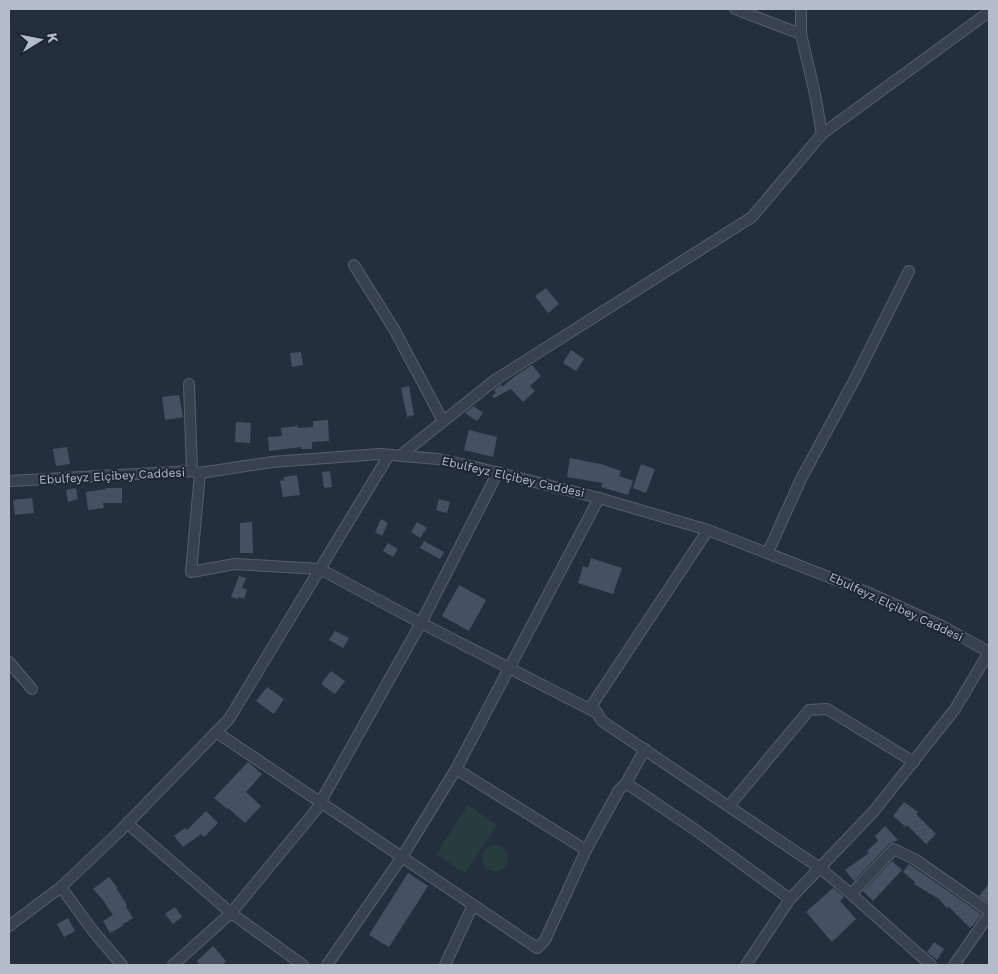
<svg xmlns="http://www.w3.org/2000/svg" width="998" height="974" viewBox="0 0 998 974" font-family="'Work Sans',sans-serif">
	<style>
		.green { fill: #263c3f }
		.building { fill: #455162 }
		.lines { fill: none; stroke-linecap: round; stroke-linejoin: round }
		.minor-casing { stroke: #565f6c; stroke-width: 12 }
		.minor { stroke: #38414e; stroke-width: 10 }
		.labels { text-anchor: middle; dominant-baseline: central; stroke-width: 4; stroke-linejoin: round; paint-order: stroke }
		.street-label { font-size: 12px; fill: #b4bcc9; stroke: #1d2633 }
	</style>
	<rect width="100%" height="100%" fill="#242f3e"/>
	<g class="green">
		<polygon points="468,805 497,825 465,873 436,854"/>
		<circle cx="495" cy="858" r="13"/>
	</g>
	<g class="building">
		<polygon points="546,288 559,304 548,313 535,296"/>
		<polygon points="571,350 584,359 576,371 563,363"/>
		<polygon points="301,352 303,365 292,367 290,353"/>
		<polygon points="532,365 541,376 530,386 535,391 523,402 511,389 494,398 492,396 496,393 494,390 501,384 502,387 515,376"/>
		<polygon points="409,386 414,415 407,417 401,388"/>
		<polygon points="179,395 183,417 165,420 162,397"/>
		<polygon points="474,406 483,413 477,421 465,413"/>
		<polygon points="328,420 329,441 312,442 312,449 301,449 301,447 269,451 268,437 282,436 281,428 298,426 298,428 313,427 313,421"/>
		<polygon points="236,422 251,423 250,443 235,442"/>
		<polygon points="469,430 497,437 493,457 464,450"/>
		<polygon points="67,447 70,464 56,466 53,449"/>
		<polygon points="570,458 601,464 621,471 619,476 633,481 628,495 601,487 603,483 567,477"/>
		<polygon points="641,464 655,469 646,493 633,488"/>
		<polygon points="330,471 332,487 324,488 322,472"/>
		<polygon points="297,475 300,495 283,497 280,481 284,480 284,477"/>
		<polygon points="76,488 78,499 68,502 66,490"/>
		<polygon points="106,488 122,488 122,503 103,503 104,508 88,510 86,492 106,489"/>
		<polygon points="32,498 34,513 15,515 13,500"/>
		<polygon points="439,499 450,502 447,513 436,510"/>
		<polygon points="381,519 388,523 382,536 375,532"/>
		<polygon points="252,522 253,553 240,553 240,523"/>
		<polygon points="417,522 427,528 420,538 411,532"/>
		<polygon points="424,541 444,552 440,559 420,548"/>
		<polygon points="388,543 398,549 393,557 383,551"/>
		<polygon points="591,558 622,568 613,594 578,583 583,566 588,568"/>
		<polygon points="239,576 246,578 242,588 247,590 244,599 239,597 238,599 231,597"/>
		<polygon points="459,585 486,600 469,631 442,616"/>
		<polygon points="335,631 349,638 343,648 329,640"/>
		<polygon points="331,671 345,681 335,694 321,684"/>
		<polygon points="267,687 284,699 274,714 256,701"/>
		<polygon points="248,762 262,774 246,792 261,806 245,823 228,808 227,809 214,798"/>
		<polygon points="904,802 918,812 916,814 936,834 926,844 907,825 906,827 893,816"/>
		<polygon points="206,811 218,823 204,837 201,834 183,847 174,836 185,828 187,830"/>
		<polygon points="885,826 898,840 889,844 854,881 845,870 869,853 867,851 878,841 875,836"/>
		<polygon points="892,861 902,870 873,901 863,891"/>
		<polygon points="909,864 981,914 975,923 970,928 949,907 947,908 939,899 914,884 915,882 903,872"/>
		<polygon points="408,873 428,886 389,947 369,935"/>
		<polygon points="109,877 117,887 116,888 127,905 126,907 133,918 122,925 123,926 110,933 103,921 113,915 102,899 93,889"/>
		<polygon points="989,884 989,903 979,896"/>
		<polygon points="833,888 844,897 840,901 856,919 832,942 806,912"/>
		<polygon points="175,907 182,917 173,924 165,914"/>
		<polygon points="68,918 75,931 64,937 57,924"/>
		<polygon points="934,942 944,949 937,960 927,952"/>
		<polygon points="213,946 226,961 222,965 200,965 197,961"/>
	</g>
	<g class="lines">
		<g class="minor-casing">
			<g id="minor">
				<polyline points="735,9 801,34"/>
				<polyline points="801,9 801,34 815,94 822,134"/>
				<polyline points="354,265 394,329 443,421"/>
				<polyline points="189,384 192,471"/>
				<polyline points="401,455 495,380 752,217 822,134 989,12"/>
				<polyline points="200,473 191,572 235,564 320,569 421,623 597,713"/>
				<polyline points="9,481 192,471 200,473 272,462 380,454 438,459 471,466 599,498 708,530 867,592 942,626 989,652"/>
				<polyline points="708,530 592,705 602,721 820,868 851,894 894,849 916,860 989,911"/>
				<polyline points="768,552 801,479 856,377 909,271"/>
				<polyline points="9,662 32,689"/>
				<polyline points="216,732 537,948 545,940 586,850 619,790 626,783 645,749"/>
				<polyline points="456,769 586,850"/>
				<polyline points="626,783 697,831 790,899"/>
				<polyline points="729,806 809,710 827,709 914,762"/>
				<polyline points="127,823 231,913 303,965"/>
				<polyline points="851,894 931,965"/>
				<polyline points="9,926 61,887"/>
				<polyline points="122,965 93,931 61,887 118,833 229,719 389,455"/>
				<polyline points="173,965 231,913 316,810 421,623 498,472"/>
				<polyline points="327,965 402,857 456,769 599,498"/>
				<polyline points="445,965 473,905"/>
				<polyline points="746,965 790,899 874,811 955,709 989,652"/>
				<polyline points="954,965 989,915"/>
			</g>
		</g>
		<use href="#minor" class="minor"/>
	</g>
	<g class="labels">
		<g class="street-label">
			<text transform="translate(112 476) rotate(-3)">Ebulfeyz Elçibey Caddesi</text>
			<text transform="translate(513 477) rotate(13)">Ebulfeyz Elçibey Caddesi</text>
			<text transform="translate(896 607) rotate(25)">Ebulfeyz Elçibey Caddesi</text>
		</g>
	</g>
	<rect width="998" height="974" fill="none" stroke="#b4bcc9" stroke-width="20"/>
	<g transform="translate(40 40) rotate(80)" stroke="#1d2633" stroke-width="4" paint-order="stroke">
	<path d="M0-4L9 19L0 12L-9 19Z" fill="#b4bcc9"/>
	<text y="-8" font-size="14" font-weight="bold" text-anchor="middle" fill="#b4bcc9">K</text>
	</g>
</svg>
